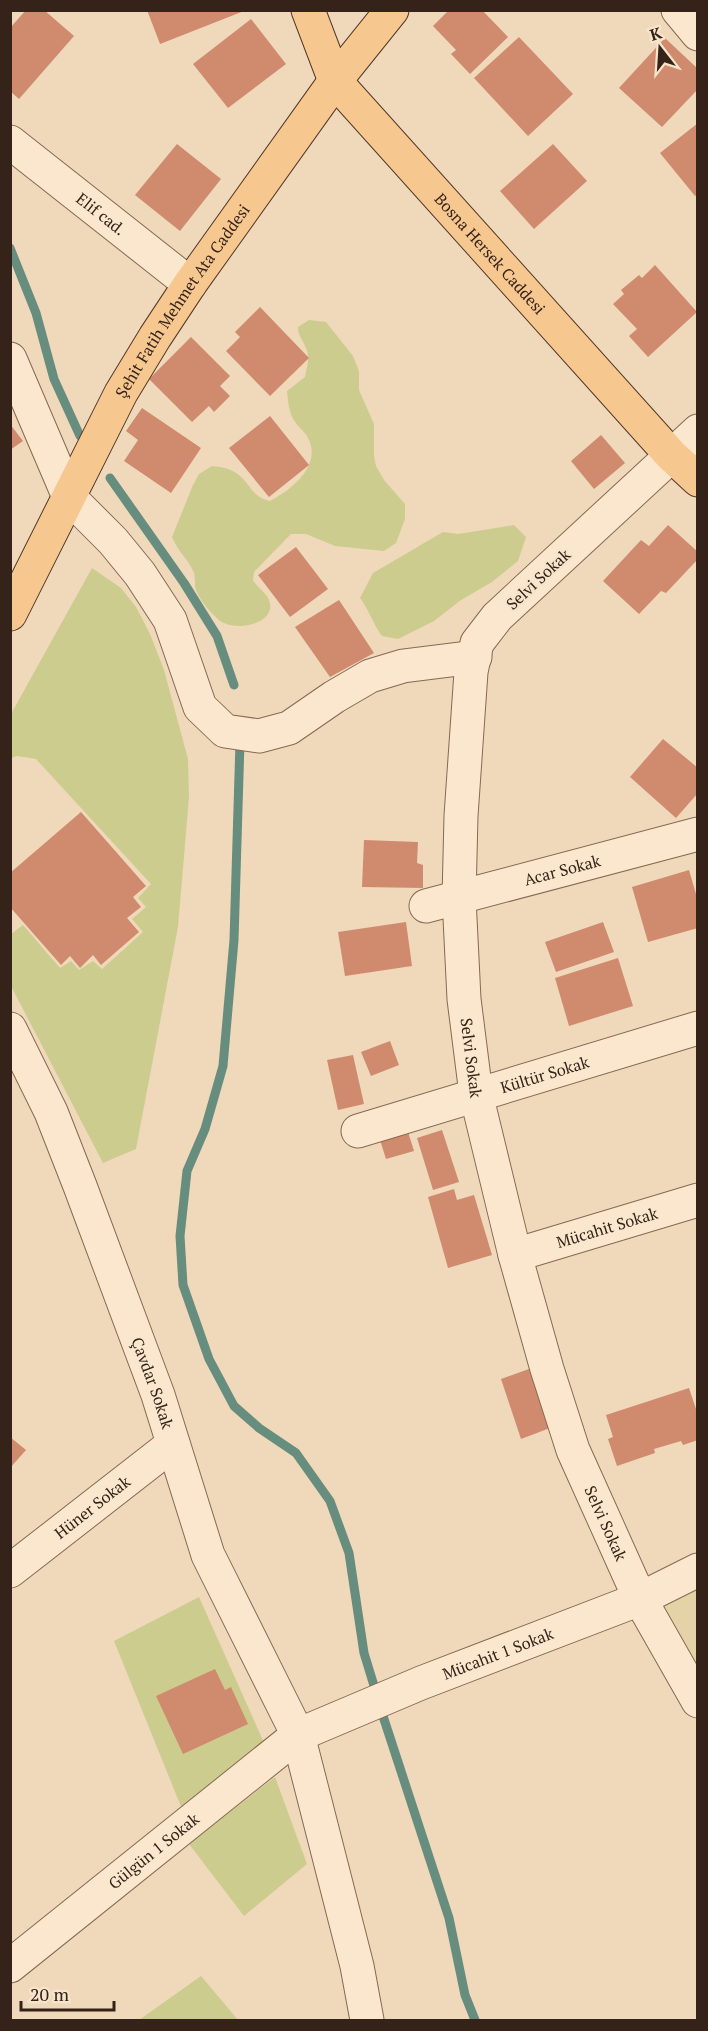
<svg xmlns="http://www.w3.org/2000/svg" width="708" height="2031" viewBox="0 0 708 2031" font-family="'PT Serif',serif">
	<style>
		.farmland { fill: #e5d3a8 }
		.green { fill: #cdcc8f }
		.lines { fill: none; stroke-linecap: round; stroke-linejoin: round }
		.stream { stroke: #678d7e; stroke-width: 9 }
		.building { fill: #d08a6e }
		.minor-casing { stroke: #876854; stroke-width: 35 }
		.major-casing { stroke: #543729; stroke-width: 35 }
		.minor { stroke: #fae7cd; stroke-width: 33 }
		.major { stroke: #f6c88f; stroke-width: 33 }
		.labels { text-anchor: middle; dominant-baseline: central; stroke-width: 5; stroke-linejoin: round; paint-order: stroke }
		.street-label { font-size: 16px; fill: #35231a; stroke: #f7e4ca }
	</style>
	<rect width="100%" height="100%" fill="#efd9ba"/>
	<polygon class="farmland" points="697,1588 697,1667 663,1606"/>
	<g class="green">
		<path d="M309,320L326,322L353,356L359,371V390L374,424V456L376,466L384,480L405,504V519L396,543L384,551L335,546L306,534H291L254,572L253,580C257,587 265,592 268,598C281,624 234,633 219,620C210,612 198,599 195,587C195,582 195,577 194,573C189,560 178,552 172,537L193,485L199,474L212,466C220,467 229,468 236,473C251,483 250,496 270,501C291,490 324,465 307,436C304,431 298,427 295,422C289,413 288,402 287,391L305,377C307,366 311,357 305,346C302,338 298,336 298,327Z"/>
		<path d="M514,525L526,537L518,561L492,582L461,600L434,621L398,639L382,636C373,624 369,610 360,598L373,573L443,532L458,534Z"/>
		<polygon points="92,568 121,588 136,607 150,634 164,670 188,759 189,797 178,927 136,1149 103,1163 11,986 11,934 23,925 60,968 71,961 79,970 93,961 102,969 143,932 132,919 146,907 138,898 151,884 36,759 17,756 11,758 11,714"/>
		<polygon points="199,1597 265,1745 182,1809 114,1641"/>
		<polygon points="275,1777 307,1864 244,1916 189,1844"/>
		<polygon points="201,1976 238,2020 139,2020"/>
	</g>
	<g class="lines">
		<g class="stream">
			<polyline points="10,248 36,313 54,379 80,436"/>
			<polyline points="110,478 184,583 217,636 234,685"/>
			<polyline points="240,742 234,940 223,1066 205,1129 187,1171 180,1236 183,1285 209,1359 234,1406 259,1428 296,1453 330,1501 349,1553 364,1653 375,1689"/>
			<polyline points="381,1710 449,1918 465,1995 475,2020"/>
		</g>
	</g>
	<g class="building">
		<polygon points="26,10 44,10 74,36 19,99 10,91 10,28"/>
		<polygon points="147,10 244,10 244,11 160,44"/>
		<polygon points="449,10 482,10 508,37 470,74 451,54 456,50 433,26"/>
		<polygon points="251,19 286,64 228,108 193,64"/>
		<polygon points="519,37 573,94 528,136 474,78"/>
		<polygon points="665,38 698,69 698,89 662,127 619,88"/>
		<polygon points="698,123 698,194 695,196 660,153"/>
		<polygon points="177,144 221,179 180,231 135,195"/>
		<polygon points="553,144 587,181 534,229 500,191"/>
		<polygon points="655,265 697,312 648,357 629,336 637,329 613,304 624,294 621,290 639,275 642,278"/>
		<polygon points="260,307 309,358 270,396 226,351 240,337 235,332"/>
		<polygon points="191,337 230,376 220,386 230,396 214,412 209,406 192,422 149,379"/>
		<polygon points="142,408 201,448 171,493 124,461 138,440 126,431"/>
		<polygon points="270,416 309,465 269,497 229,448"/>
		<polygon points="10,424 23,441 10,450"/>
		<polygon points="601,435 625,463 594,489 571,461"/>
		<polygon points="668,525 698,552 698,559 666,593 661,591 639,614 603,581 641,540 649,546"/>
		<polygon points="296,547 328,589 290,617 258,575"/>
		<polygon points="339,600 374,653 330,677 295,627"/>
		<polygon points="663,739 698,768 698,793 676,818 630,777"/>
		<polygon points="81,812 146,886 133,897 141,907 127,918 139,932 101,965 93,955 80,968 70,956 61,965 10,907 10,873"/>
		<polygon points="364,840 418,842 417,863 423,865 423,888 362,887"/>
		<polygon points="689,870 698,901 698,928 648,942 632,887"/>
		<polygon points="406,922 412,966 345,976 338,932"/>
		<polygon points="603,922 614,952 556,972 545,942"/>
		<polygon points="618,958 633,1006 569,1026 555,978"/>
		<polygon points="390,1041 399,1065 371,1076 361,1052"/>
		<polygon points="353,1055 364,1104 338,1110 327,1060"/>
		<polygon points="442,1130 459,1182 433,1190 417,1138"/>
		<polygon points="408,1132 414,1151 386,1159 380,1140"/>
		<polygon points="454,1189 457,1200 474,1195 492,1255 448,1268 428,1197"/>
		<polygon points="529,1369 550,1428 521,1439 501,1379"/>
		<polygon points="689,1388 698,1415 698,1440 683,1445 681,1441 654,1449 655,1453 617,1466 608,1439 613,1437 606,1415"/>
		<polygon points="10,1437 26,1450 10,1468"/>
		<polygon points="215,1669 225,1690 231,1687 248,1724 183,1754 156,1696"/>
	</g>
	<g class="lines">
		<g class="minor-casing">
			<g id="minor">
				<polyline points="678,10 698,34"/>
				<path id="s1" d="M10,142L190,284"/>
				<polyline points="10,359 69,497 113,541 140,574 170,620 200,707 225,731 259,736 289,728 334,697 370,676 403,666 475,657"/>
				<path id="s2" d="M698,431L497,617L477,643L471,672L461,816L459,898L464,999L476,1094L515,1255L547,1369L573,1450L640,1599L698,1701"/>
				<path id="s3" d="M426,906L698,834"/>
				<path id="s4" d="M10,1029L51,1112L80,1186L158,1395L208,1555L298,1735L357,1966L367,2020"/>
				<path id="s5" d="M358,1131L698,1028"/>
				<path id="s6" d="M515,1255L698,1200"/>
				<path id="s7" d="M10,1571L173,1444"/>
				<path id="s8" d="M10,1966L298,1735L421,1683L640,1599L698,1570"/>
			</g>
		</g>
		<g class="major-casing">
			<g id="major">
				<path id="s9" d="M308,10L335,81L671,455L698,480"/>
				<path id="s10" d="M10,614L121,393L155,337L190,284L335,81L392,10"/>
			</g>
		</g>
		<use href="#minor" class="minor"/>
		<use href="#major" class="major"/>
	</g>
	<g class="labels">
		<g class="street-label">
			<text stroke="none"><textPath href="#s1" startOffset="116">Elif cad.</textPath></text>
			<text stroke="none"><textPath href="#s9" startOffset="308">Bosna Hersek Caddesi</textPath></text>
			<text stroke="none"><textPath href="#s10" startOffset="358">Şehit Fatih Mehmet Ata Caddesi</textPath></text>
			<text transform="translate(538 579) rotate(-43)">Selvi Sokak</text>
			<text stroke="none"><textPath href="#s3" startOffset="141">Acar Sokak</textPath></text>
			<text stroke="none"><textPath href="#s2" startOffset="723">Selvi Sokak</textPath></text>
			<text stroke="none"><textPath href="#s5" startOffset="195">Kültür Sokak</textPath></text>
			<text stroke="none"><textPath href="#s6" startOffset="96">Mücahit Sokak</textPath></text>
			<text stroke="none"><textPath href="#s4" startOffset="382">Çavdar Sokak</textPath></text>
			<text stroke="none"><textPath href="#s7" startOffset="104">Hüner Sokak</textPath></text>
			<text stroke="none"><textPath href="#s2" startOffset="1209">Selvi Sokak</textPath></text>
			<text stroke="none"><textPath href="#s8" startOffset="585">Mücahit 1 Sokak</textPath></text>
			<text stroke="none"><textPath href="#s8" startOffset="184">Gülgün 1 Sokak</textPath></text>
		</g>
	</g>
	<rect width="708" height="2031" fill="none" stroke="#35231a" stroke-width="24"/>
	<g transform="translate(660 48) rotate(343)" stroke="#f7e4ca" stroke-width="4.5" paint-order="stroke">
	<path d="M0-4.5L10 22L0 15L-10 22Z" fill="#35231a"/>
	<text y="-9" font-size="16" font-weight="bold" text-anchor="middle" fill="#35231a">K</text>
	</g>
	<path d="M21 2001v9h93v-9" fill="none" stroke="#35231a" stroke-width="3"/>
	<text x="30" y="2001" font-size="18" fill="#35231a" stroke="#f7e4ca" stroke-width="4.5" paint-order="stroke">20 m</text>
</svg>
